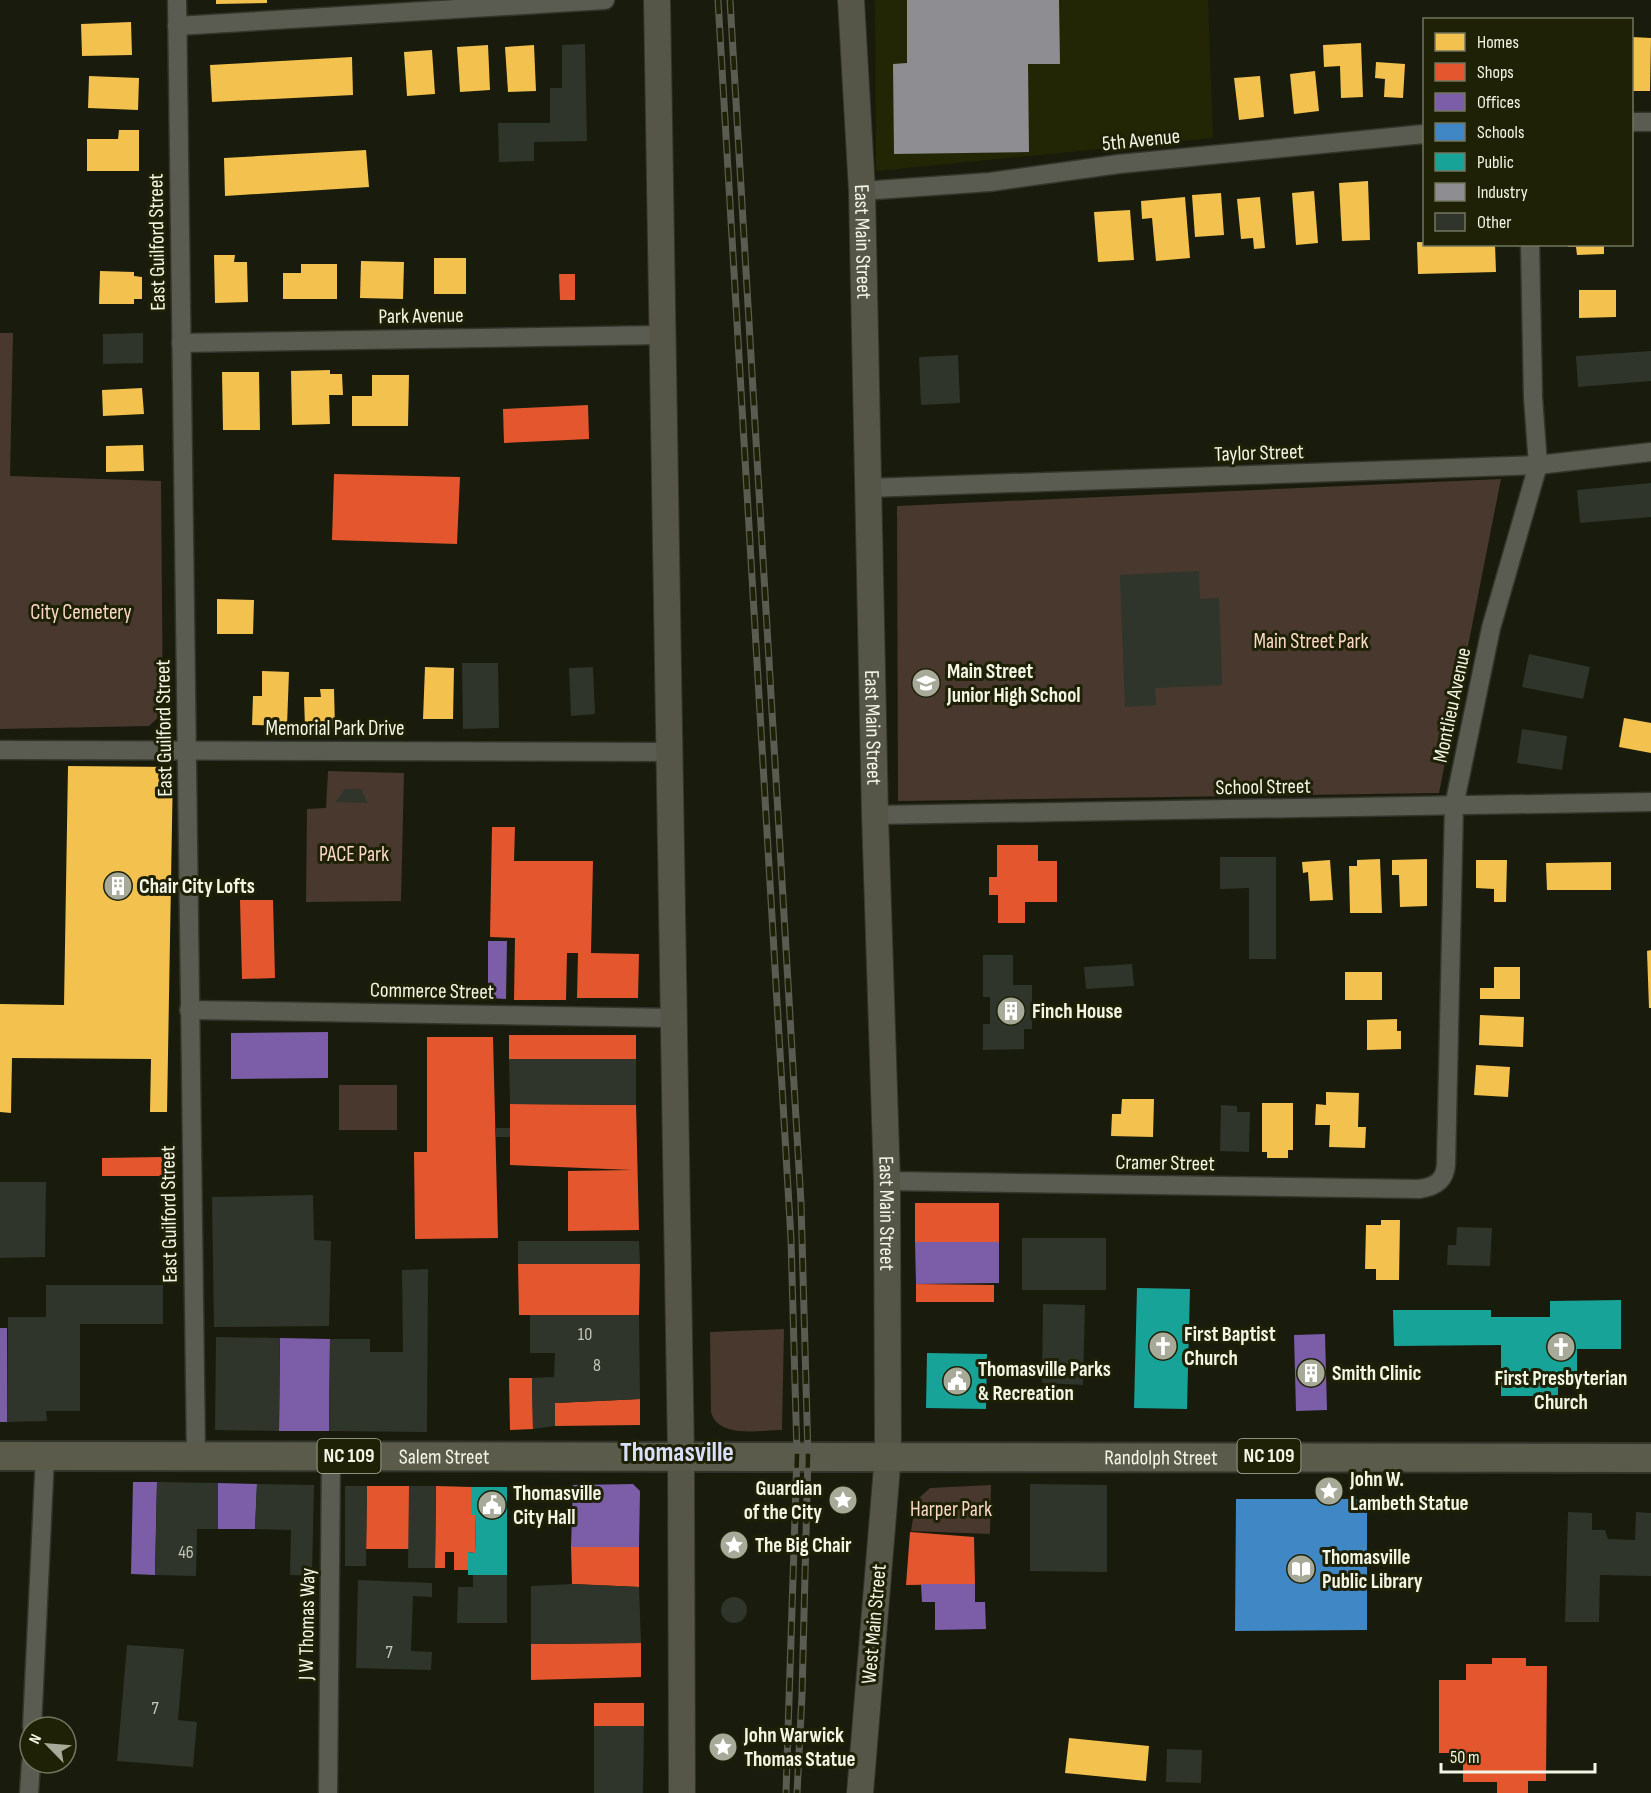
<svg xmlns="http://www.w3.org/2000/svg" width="1651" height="1793" viewBox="0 0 1651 1793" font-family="'Sofia Sans Condensed',sans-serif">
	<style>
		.built { fill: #232605 }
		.green { fill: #48382e }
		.homes { fill: #f2c14e }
		.shops { fill: #e4572e }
		.offices { fill: #7b5ea7 }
		.schools { fill: #3f88c5 }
		.public { fill: #17a398 }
		.industry { fill: #8d8d92 }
		.building { fill: #2f352a }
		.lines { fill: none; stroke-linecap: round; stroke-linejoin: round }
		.street-casing { stroke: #33352b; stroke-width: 21 }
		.secondary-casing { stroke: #33352b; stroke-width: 28 }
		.primary-casing { stroke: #33352b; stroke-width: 32 }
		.street { stroke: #5a5c51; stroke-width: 18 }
		.secondary { stroke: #555648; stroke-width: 26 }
		.primary { stroke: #5b5b4c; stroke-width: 28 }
		.rail-casing { stroke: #5a5c51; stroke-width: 7 }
		.rail { stroke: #1e2106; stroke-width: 4.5; stroke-dasharray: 14; stroke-linecap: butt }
		.labels { text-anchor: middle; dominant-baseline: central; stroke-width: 6; stroke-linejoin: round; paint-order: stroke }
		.number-label { font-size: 18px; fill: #c2c6b6 }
		.shield { fill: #1e2106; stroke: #b3b6a2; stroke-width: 1.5 }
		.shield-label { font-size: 20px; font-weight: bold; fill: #f3f6e5 }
		.street-label { font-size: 21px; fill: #f3f6e5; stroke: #1e2106 }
		.park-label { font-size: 21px; fill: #fbd8c5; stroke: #1e2106 }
		.poi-label { font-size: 21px; font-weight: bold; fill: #f3f6e5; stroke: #1e2106; text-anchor: start }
		.district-label { font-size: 27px; font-weight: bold; fill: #dadffc; stroke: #1e2106 }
	</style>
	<rect width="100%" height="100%" fill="#191b0c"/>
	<polygon class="built" points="875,0 1208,0 1213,138 876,171"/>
	<g class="green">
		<polygon points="0,333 13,333 10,476 161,481 163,713 149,726 0,729"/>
		<polygon points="1501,479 1439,793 898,801 897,506"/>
		<polygon points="328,771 404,773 401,901 306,902 307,809 326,808"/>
		<rect x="339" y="1085" width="58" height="45"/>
		<path d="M784,1329L782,1430C761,1430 718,1439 711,1412L710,1332Z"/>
		<polygon points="991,1485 990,1534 911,1531 916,1501 930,1488"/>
	</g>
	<g class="homes">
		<polygon points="216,0 267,0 267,3 216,4"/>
		<polygon points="131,22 132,55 82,56 81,24"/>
		<polygon points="1632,37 1651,38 1650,91 1632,91"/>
		<polygon points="1361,43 1363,97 1341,98 1340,66 1324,67 1323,45"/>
		<polygon points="488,45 490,90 460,92 457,47"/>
		<polygon points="534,45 536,91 508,92 505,47"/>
		<polygon points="432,50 435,94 407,96 404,52"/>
		<polygon points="352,57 353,95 212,102 210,65"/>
		<polygon points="1376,62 1405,64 1403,98 1384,97 1385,79 1375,78"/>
		<polygon points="1315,71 1319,111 1294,114 1290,74"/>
		<polygon points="89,76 139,78 138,110 88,108"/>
		<polygon points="1260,76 1264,117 1239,120 1234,78"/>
		<polygon points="119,130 139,130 139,171 87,171 87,139 118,139"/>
		<polygon points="366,150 369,187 225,196 224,158"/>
		<polygon points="1368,181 1370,240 1342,241 1339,183"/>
		<polygon points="1314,191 1318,243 1296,245 1292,193"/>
		<polygon points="1221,193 1224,235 1195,237 1192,195"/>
		<polygon points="1185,197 1190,258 1156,261 1152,218 1142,219 1141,201"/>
		<polygon points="1260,197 1265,248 1254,249 1253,238 1241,239 1237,199"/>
		<polygon points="1130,210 1134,260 1098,262 1094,212"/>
		<polygon points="1417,242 1495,244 1496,272 1418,274"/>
		<polygon points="1568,244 1604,244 1604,254 1577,255 1576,247 1568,247"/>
		<polygon points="214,255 235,255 234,262 247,262 248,302 215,303"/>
		<rect x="434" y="258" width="32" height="36"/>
		<polygon points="361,261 404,262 403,299 360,298"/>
		<polygon points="301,264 337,264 337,299 283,299 283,273 301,273"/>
		<polygon points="100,271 134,272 134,276 142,277 142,299 134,299 134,304 99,304"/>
		<polygon points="1579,290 1616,290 1616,317 1579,318"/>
		<polygon points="330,370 330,374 342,374 343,395 329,395 330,424 292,425 291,371"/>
		<polygon points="222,372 259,372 260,430 223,430"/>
		<polygon points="372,375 409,375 408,426 352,426 352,396 372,396"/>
		<polygon points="142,388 144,414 103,416 102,390"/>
		<polygon points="143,445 144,471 106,472 106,446"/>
		<polygon points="217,599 254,600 253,634 217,634"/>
		<polygon points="425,667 454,668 453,719 423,719"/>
		<polygon points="262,671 289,672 287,726 252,725 253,696 262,696"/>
		<polygon points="320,689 334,689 335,727 305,728 304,697 321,697"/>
		<polygon points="1624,718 1651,723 1651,753 1619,747"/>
		<polygon points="68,766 173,767 167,1112 150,1112 151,1059 12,1058 11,1113 0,1112 0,1004 64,1005"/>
		<polygon points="1380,859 1382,913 1350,913 1349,866 1357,866 1357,860"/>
		<polygon points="1427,859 1427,906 1400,907 1399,875 1392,875 1392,860"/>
		<polygon points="1330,860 1333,900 1310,901 1308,872 1303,873 1302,862"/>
		<polygon points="1476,860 1507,860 1506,902 1494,902 1494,889 1476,888"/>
		<polygon points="1611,862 1611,890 1547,890 1546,863"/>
		<polygon points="1651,950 1651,1008 1649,1008 1647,951"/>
		<polygon points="1494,967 1520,967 1520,999 1480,999 1480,988 1494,988"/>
		<rect x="1345" y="972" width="37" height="28"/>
		<polygon points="1480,1015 1524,1017 1523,1047 1479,1045"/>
		<polygon points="1397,1019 1397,1031 1401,1031 1401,1049 1367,1050 1367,1020"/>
		<polygon points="1476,1065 1510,1067 1508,1097 1474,1095"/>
		<polygon points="1326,1092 1359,1093 1358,1127 1366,1127 1365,1148 1329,1147 1330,1125 1315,1125 1316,1104 1326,1105"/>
		<polygon points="1122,1099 1154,1099 1153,1137 1111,1136 1112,1114 1121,1114"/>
		<polygon points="1262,1103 1293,1103 1293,1150 1288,1150 1288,1158 1267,1158 1267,1152 1262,1152"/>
		<polygon points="1381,1220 1400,1220 1399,1280 1376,1280 1376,1269 1365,1269 1366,1225 1381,1225"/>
		<polygon points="1069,1738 1149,1746 1146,1781 1065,1773"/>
	</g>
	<g class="shops">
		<polygon points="559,274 575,274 575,300 560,300"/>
		<polygon points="588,405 589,439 504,443 503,409"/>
		<polygon points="334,474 460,477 457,544 332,540"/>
		<polygon points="492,827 515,827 514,861 593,861 591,953 639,954 638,998 577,998 578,953 567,953 566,1000 514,1000 515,938 490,937"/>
		<polygon points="997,845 1038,845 1038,861 1057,861 1057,902 1025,902 1025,923 998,923 998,895 989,895 989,877 997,877"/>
		<polygon points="240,900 273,900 275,978 242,979"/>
		<rect x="509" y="1035" width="127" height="24"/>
		<polygon points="427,1037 493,1037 498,1238 415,1239 414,1152 427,1152"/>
		<polygon points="510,1104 636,1105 639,1230 568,1231 568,1171 632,1170 510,1165"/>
		<polygon points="162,1157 162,1176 102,1176 102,1158"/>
		<rect x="915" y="1203" width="84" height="39"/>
		<polygon points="518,1264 640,1264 639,1315 519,1315"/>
		<polygon points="916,1284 994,1285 994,1302 916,1302"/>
		<polygon points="509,1378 532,1378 533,1429 510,1430"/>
		<polygon points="640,1399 640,1425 555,1426 555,1403"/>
		<polygon points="367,1486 409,1486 409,1549 366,1549"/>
		<polygon points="436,1486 471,1487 471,1515 476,1515 475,1553 468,1552 468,1570 454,1570 454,1552 445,1552 445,1568 435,1568"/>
		<polygon points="910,1532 974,1537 975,1584 906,1585"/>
		<polygon points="571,1547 639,1547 639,1587 572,1584"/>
		<polygon points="641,1643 641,1677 531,1680 531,1644"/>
		<polygon points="1492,1658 1526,1658 1526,1666 1547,1666 1546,1781 1528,1781 1528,1793 1497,1793 1497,1782 1463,1782 1463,1753 1439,1753 1439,1680 1466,1680 1466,1664 1492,1664"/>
		<rect x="594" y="1703" width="50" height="23"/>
	</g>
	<g class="offices">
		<polygon points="488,941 507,941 506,999 488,998"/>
		<polygon points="328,1032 328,1078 231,1079 231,1033"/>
		<polygon points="915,1242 999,1242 999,1283 916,1284"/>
		<rect x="0" y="1328" width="7" height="94"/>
		<polygon points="1325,1334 1327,1410 1296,1411 1294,1335"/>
		<polygon points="280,1338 330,1339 329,1431 279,1431"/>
		<polygon points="133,1482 157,1482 155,1575 131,1574"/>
		<polygon points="218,1483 257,1484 255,1529 218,1529"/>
		<polygon points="633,1484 640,1491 639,1547 571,1547 573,1485"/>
		<polygon points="921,1584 975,1584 975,1602 985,1602 986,1629 935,1630 935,1602 922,1602"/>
	</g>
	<polygon class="schools" points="1236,1499 1367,1499 1367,1630 1235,1631"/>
	<g class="public">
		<polygon points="1137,1288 1190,1289 1187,1409 1134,1408"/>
		<polygon points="1621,1300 1621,1349 1577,1349 1577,1379 1558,1380 1558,1396 1501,1396 1501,1345 1394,1346 1393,1310 1491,1310 1491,1317 1550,1317 1550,1301"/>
		<polygon points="927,1353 987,1354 986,1409 926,1408"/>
		<polygon points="471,1487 507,1487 507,1575 468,1575 468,1552 475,1553 476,1515 471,1515"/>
	</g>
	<polygon class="industry" points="907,0 1059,0 1060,64 1028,64 1029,152 894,154 893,64 907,63"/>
	<g class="building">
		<polygon points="585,44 587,141 534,142 534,161 499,162 498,123 550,123 550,88 562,88 562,45"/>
		<polygon points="143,333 143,363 103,364 103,334"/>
		<polygon points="1651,351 1651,381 1578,387 1576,356"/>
		<polygon points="958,355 960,403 921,405 919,357"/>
		<polygon points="1651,483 1651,517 1580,523 1577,490"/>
		<polygon points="1199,571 1200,599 1219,598 1222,685 1155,688 1156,705 1125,707 1120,575"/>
		<polygon points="1529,654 1590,667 1583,699 1522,687"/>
		<polygon points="462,663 498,663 499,728 463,729"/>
		<polygon points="593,667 595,714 571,716 569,668"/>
		<polygon points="1522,729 1567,736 1562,770 1517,763"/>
		<polygon points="345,789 361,789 368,803 336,802"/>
		<polygon points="1220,857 1276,857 1276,959 1249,959 1249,888 1220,889"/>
		<polygon points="983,955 1013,955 1013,985 1032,985 1032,1029 1024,1029 1024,1049 983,1050 983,1024 990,1024 990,997 983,997"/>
		<polygon points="1132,964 1134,986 1086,989 1084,967"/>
		<polygon points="509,1059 636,1059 636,1105 510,1104"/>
		<polygon points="1221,1105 1237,1106 1237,1112 1250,1112 1249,1152 1220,1151"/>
		<polygon points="495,1128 510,1128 510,1137 496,1137"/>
		<polygon points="0,1182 46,1182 45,1257 0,1258"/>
		<polygon points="313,1195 314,1240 331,1241 329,1326 214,1327 212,1197"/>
		<polygon points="1457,1227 1492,1228 1490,1266 1447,1265 1448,1245 1456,1245"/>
		<rect x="1022" y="1238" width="84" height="52"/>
		<polygon points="518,1241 639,1241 640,1264 518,1264"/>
		<polygon points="428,1269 427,1432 329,1431 330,1339 370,1339 370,1352 403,1352 402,1270"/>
		<polygon points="46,1285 163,1285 163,1324 80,1324 80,1411 46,1411 47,1421 7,1422 8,1317 46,1317"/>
		<polygon points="1043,1304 1085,1305 1083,1385 1042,1383"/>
		<polygon points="530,1315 639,1315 640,1399 555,1403 555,1426 533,1429 532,1378 554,1377 555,1353 530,1353"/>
		<polygon points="216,1337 280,1338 279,1431 215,1430"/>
		<polygon points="157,1482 218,1483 218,1529 197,1529 196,1576 155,1575"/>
		<polygon points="257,1484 314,1485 312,1576 290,1575 291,1530 255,1529"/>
		<polygon points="1030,1484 1107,1485 1107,1572 1030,1571"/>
		<polygon points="345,1486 367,1486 366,1566 345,1566"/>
		<polygon points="409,1486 436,1486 435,1568 408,1568"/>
		<polygon points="1568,1512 1592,1513 1592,1530 1605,1530 1608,1539 1635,1540 1636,1512 1651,1513 1651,1576 1600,1575 1599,1622 1565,1622"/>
		<polygon points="473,1575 507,1575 507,1623 457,1623 458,1587 473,1587"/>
		<polygon points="358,1580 432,1583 432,1597 413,1596 411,1651 432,1652 431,1670 356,1668"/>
		<polygon points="572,1584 639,1587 641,1643 531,1644 531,1586"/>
		<circle cx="734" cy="1610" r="13"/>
		<polygon points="127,1645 184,1649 178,1720 197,1722 193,1767 117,1761"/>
		<polygon points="594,1726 644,1726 643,1793 594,1793"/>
		<polygon points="1167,1749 1202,1750 1201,1783 1166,1782"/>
	</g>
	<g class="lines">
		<g class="street-casing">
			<g id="street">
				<polyline points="177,0 196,1456"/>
				<polyline points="177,26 605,0"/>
				<polyline points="1632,122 1651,122"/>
				<polyline points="862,191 990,182 1119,164 1424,134"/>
				<polyline points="181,343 662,335"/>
				<polyline points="868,488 1538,465 1651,452"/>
				<polyline points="0,750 670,752"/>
				<polyline points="875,815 1651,802"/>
				<polyline points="189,1010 674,1018"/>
				<path d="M887,1181L1419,1189C1435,1187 1445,1181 1446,1164L1454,806L1491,628L1538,465L1533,397L1530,244"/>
				<polyline points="32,1727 45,1456"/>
				<polyline points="29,1793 31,1763"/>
				<polyline points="328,1793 331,1456"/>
			</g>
		</g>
		<g class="secondary-casing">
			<g id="secondary">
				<polyline points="657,0 681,1456 682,1793"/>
				<path id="s1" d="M851,0L862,191L875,815L887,1181L888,1455L860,1793"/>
			</g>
		</g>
		<g class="primary-casing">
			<g id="primary">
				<path id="s2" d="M0,1456L1651,1458"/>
			</g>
		</g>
		<use href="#street" class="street"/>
		<use href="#secondary" class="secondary"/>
		<use href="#primary" class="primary"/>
		<g class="rail-casing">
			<g id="rail">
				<polyline points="718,0 791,1239 797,1455 786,1793"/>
				<polyline points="730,0 801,1203 808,1456 802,1695 797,1793"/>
			</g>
		</g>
		<use href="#rail" class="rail"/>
	</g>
	<defs>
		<g id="school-disc" transform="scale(1.5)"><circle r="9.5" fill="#a7a999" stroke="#1e2106"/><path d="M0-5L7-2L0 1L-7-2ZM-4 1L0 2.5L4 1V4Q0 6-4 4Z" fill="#fff"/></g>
		<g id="building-disc" transform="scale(1.5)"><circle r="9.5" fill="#a7a999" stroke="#1e2106"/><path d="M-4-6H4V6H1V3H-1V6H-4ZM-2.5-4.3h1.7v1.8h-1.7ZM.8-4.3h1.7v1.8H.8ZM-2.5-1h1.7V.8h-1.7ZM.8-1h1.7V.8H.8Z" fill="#fff"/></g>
		<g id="church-disc" transform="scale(1.5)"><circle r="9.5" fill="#a7a999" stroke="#1e2106"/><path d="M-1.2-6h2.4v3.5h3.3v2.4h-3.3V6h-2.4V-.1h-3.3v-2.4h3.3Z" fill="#fff"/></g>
		<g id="civic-disc" transform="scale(1.5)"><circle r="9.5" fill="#a7a999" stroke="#1e2106"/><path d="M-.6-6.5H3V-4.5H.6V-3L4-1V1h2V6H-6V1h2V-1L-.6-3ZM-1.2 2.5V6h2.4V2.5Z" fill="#fff"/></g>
		<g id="sight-disc" transform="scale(1.5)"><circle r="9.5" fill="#a7a999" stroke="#1e2106"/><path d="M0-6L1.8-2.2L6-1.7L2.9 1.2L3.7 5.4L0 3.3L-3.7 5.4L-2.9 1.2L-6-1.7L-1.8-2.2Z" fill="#fff"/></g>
		<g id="library-disc" transform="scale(1.5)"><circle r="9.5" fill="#a7a999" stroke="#1e2106"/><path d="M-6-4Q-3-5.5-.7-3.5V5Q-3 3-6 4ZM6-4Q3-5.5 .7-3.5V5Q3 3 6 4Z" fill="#fff"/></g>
	</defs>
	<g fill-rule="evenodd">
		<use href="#school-disc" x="926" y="683"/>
		<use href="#building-disc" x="118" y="886"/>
		<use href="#building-disc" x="1011" y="1011"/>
		<use href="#church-disc" x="1163" y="1346"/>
		<use href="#church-disc" x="1561" y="1347"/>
		<use href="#building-disc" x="1311" y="1373"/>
		<use href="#civic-disc" x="957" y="1381"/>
		<use href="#sight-disc" x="1329" y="1491"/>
		<use href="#sight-disc" x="843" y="1500"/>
		<use href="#civic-disc" x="492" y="1505"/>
		<use href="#sight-disc" x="734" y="1545"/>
		<use href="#library-disc" x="1301" y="1569"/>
		<use href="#sight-disc" x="723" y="1747"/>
	</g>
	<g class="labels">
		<g class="number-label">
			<text x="585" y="1334">10</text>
			<text x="597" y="1365">8</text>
			<text x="186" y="1552">46</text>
			<text x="389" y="1652">7</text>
			<text x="155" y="1708">7</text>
		</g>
		<g class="shield">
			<rect x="317.5" y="1439" width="63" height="34" rx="4.5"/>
			<rect x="1237.5" y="1439" width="63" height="34" rx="4.5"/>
		</g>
		<g class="shield-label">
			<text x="349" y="1456">NC 109</text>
			<text x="1269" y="1456">NC 109</text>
		</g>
		<g class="street-label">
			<text transform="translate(1141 140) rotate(-6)">5th Avenue</text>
			<text transform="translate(157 242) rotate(-91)">East Guilford Street</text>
			<text stroke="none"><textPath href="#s1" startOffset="242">East Main Street</textPath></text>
			<text transform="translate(421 316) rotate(-1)">Park Avenue</text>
			<text transform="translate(1259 453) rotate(-2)">Taylor Street</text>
			<text transform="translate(1452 705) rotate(-78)">Montlieu Avenue</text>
			<text transform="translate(164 728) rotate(-91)">East Guilford Street</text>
			<text x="335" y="728">Memorial Park Drive</text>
			<text stroke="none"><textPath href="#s1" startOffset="728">East Main Street</textPath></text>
			<text transform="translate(1263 787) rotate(-1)">School Street</text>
			<text transform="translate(432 991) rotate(1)">Commerce Street</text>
			<text transform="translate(1165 1163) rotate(1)">Cramer Street</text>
			<text stroke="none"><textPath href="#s1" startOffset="1214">East Main Street</textPath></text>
			<text transform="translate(169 1214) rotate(-91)">East Guilford Street</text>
			<text stroke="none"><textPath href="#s2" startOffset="444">Salem Street</textPath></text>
			<text stroke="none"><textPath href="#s2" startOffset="1161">Randolph Street</textPath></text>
			<text transform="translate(307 1624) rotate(-89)">J W Thomas Way</text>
			<text transform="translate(874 1624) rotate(-85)">West Main Street</text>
		</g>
		<g class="park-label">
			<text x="81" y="612">City Cemetery</text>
			<text x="1311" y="641">Main Street Park</text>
			<text x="354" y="854">PACE Park</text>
			<text x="951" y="1509">Harper Park</text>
		</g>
		<g class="poi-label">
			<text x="947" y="671">Main Street<tspan x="947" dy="24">Junior High School</tspan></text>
			<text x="139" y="886">Chair City Lofts</text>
			<text x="1032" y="1011">Finch House</text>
			<text x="1184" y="1334">First Baptist<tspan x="1184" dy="24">Church</tspan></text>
			<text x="978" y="1369">Thomasville Parks<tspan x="978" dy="24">&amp; Recreation</tspan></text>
			<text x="1332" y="1373">Smith Clinic</text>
			<text x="1561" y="1378" text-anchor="middle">First Presbyterian<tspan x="1561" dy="24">Church</tspan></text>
			<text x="1350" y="1479">John W.<tspan x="1350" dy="24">Lambeth Statue</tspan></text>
			<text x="822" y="1488" text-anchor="end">Guardian<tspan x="822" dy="24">of the City</tspan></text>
			<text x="513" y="1493">Thomasville<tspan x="513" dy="24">City Hall</tspan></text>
			<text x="755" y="1545">The Big Chair</text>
			<text x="1322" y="1557">Thomasville<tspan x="1322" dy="24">Public Library</tspan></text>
			<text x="744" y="1735">John Warwick<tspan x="744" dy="24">Thomas Statue</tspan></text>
		</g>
		<g class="district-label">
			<text x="677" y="1453">Thomasville</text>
		</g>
	</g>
	<rect x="1423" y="18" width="210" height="228" fill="#1e2106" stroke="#73765f" stroke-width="1.5"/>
	<rect x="1435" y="33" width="30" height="18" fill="#f2c14e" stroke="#73765f" stroke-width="1.5"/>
	<text x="1477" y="48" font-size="18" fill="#f3f6e5">Homes</text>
	<rect x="1435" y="63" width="30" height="18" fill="#e4572e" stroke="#73765f" stroke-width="1.5"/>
	<text x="1477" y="78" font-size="18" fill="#f3f6e5">Shops</text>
	<rect x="1435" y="93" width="30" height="18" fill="#7b5ea7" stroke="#73765f" stroke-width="1.5"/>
	<text x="1477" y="108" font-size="18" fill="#f3f6e5">Offices</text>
	<rect x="1435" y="123" width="30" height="18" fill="#3f88c5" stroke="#73765f" stroke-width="1.5"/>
	<text x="1477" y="138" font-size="18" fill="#f3f6e5">Schools</text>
	<rect x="1435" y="153" width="30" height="18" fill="#17a398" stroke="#73765f" stroke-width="1.5"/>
	<text x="1477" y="168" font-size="18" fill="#f3f6e5">Public</text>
	<rect x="1435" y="183" width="30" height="18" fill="#8d8d92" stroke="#73765f" stroke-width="1.5"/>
	<text x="1477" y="198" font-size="18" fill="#f3f6e5">Industry</text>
	<rect x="1435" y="213" width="30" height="18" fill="#2f352a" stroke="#73765f" stroke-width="1.5"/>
	<text x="1477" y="228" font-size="18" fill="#f3f6e5">Other</text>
	<g transform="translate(48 1745) rotate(295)"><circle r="28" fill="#1e2106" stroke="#73765f" stroke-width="1.5"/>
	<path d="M0-4.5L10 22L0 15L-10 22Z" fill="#a7a999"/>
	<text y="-9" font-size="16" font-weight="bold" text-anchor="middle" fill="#f3f6e5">N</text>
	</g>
	<path d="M1441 1763v9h154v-9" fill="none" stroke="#f3f6e5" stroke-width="3"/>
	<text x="1450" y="1763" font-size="18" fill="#f3f6e5" stroke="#1e2106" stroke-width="4.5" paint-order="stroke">50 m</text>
</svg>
